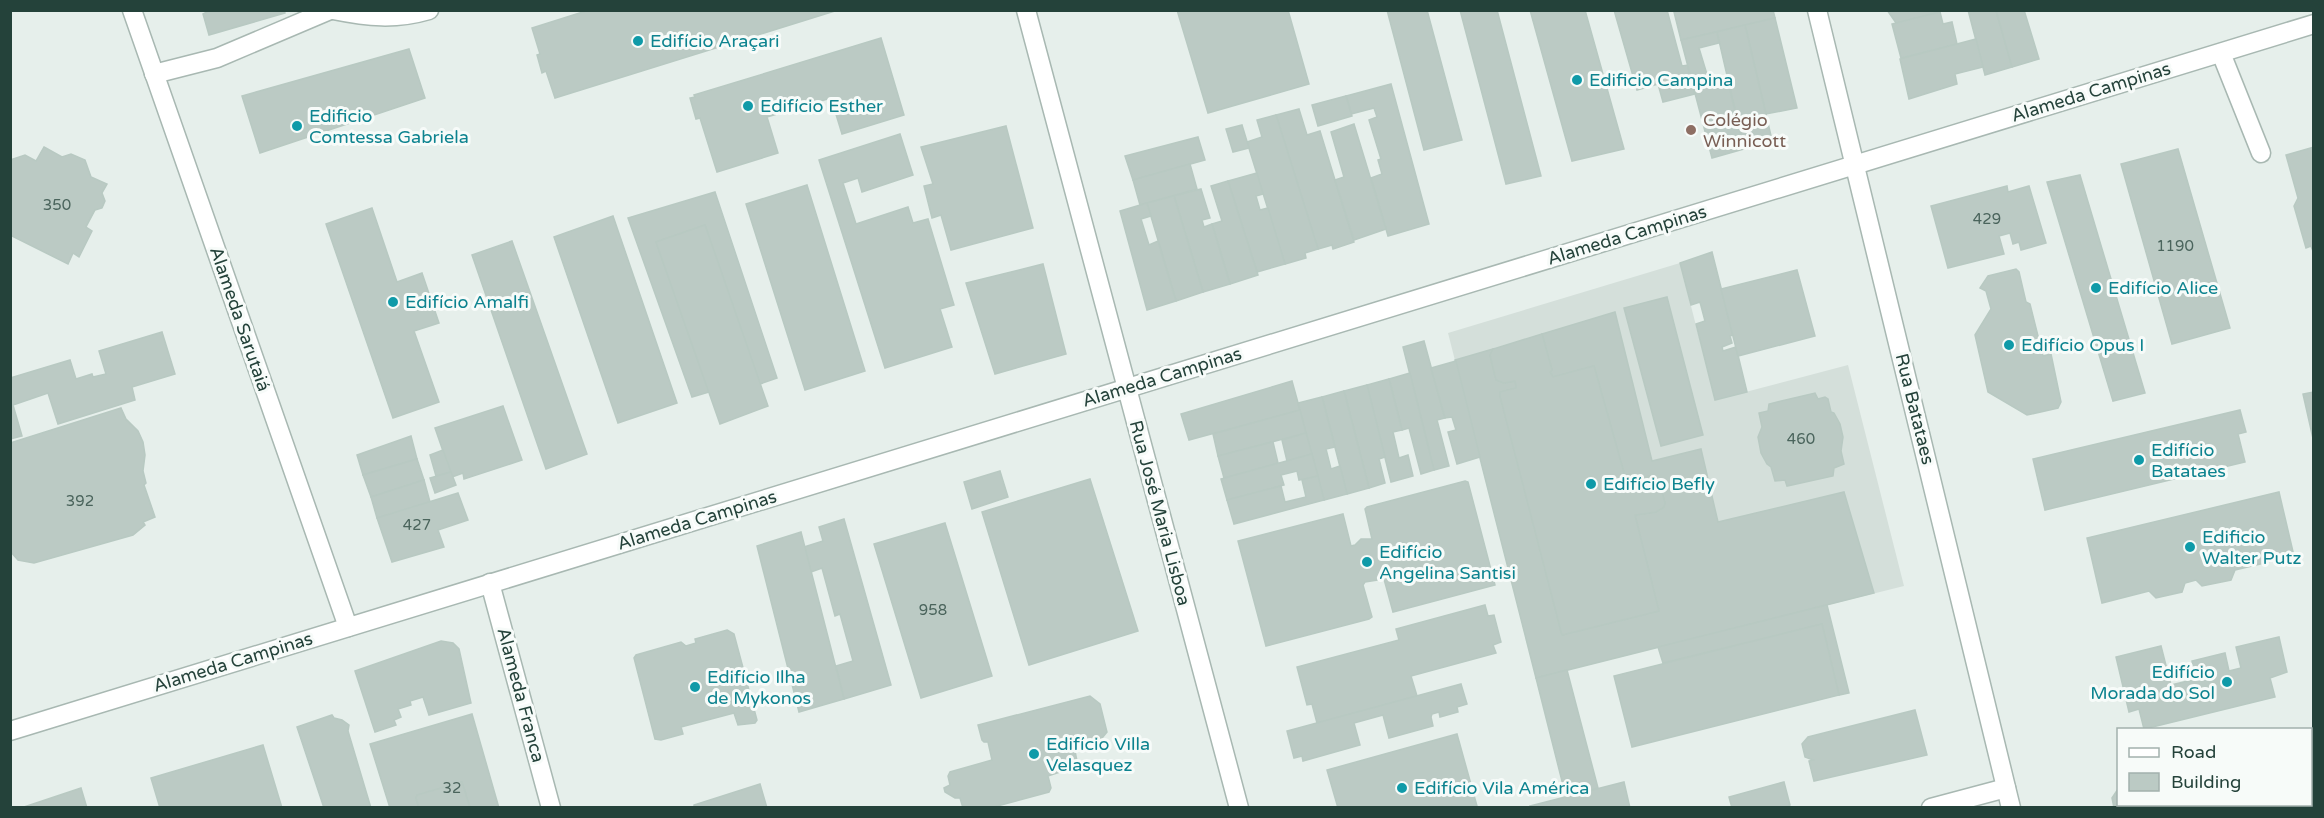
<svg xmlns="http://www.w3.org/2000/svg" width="2324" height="818" viewBox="0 0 2324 818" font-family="'Varela Round',sans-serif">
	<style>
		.built { fill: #d4dfda }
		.building { fill: #bbcac4; stroke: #b8c9c2; stroke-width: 1.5 }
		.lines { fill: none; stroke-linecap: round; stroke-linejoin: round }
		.minor-casing { stroke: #a8b8b2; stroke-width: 21 }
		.minor { stroke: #fff; stroke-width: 18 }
		.culture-dot { fill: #0f9aa8; stroke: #f7fbf9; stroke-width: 2 }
		.education-dot { fill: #8d6e63; stroke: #f7fbf9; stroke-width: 2 }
		.labels { text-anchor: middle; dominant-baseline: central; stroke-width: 6; stroke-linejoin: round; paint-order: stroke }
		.number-label { font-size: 15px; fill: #4a645c }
		.culture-label { font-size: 18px; fill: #0d838f; stroke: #f7fbf9; text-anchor: start }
		.street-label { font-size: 18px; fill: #24423a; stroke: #f7fbf9 }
		.education-label { font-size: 18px; fill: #785e54; stroke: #f7fbf9; text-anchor: start }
	</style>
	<rect width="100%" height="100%" fill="#e6efeb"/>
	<polygon class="built" points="1680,263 1715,400 1848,365 1904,586 1536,678 1448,333"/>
	<g class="building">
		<polygon points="206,10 284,10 285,13 209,35 203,14 207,12"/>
		<polygon points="589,10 838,10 555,98 546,71 542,73 537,55 540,54 532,28"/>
		<polygon points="1177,10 1288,10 1309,84 1208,113"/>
		<polygon points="1387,10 1427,10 1462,140 1424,150"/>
		<polygon points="1460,10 1497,10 1541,176 1506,184"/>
		<polygon points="1530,10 1585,10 1624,149 1572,161"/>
		<polygon points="1614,10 1667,10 1682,66 1688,65 1695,94 1663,102 1658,84 1637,90"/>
		<polygon points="1681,10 1773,10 1775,18 1681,40 1674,12"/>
		<polygon points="1887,10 1940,10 1940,12 1896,23"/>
		<polygon points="1968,10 1996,10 2012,67 1985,75"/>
		<polygon points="1996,10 2024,10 2039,59 2012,67"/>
		<polygon points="1940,12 1943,24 1952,22 1957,44 1901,58 1892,24"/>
		<polygon points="1775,18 1797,108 1766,114 1745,25"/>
		<polygon points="1745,25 1772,140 1744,149 1717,32"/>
		<polygon points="1717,32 1719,43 1699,48 1709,81 1727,77 1744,149 1712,158 1681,40"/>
		<polygon points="881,38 904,115 842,134 831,98 767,117 778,153 717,172 700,118 696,119 690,98 695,97 694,95"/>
		<polygon points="1976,39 1983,67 1955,74 1957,84 1909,99 1900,59"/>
		<polygon points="409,49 425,98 260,153 242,96"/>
		<polygon points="1391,84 1429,224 1388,236 1371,178 1382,174 1378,160 1381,159 1369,120 1377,117 1374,108 1351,114 1346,96"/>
		<polygon points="1346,96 1352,116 1318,126 1312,105"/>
		<polygon points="1299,109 1307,135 1320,131 1354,242 1333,249 1332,245 1318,249 1276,115"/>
		<polygon points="1276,115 1318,249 1305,253 1306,258 1285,264 1247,142 1262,137 1257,120"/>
		<polygon points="1354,124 1386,229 1354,240 1335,180 1344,177 1331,132"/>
		<polygon points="1242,125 1249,148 1233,152 1226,129"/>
		<polygon points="1006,126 1033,228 951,250 941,215 932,218 924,186 933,184 921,147"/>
		<polygon points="900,134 913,175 862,192 858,178 843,183 856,224 908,207 913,223 928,219 954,305 940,309 952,347 885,368 819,160"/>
		<polygon points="1198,137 1205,160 1133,180 1125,156"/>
		<polygon points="44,147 62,157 71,154 85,160 91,177 107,184 102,193 105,201 102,208 95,210 86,227 92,231 79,257 73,253 68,264 10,235 10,160 25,155 36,161"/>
		<polygon points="2314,147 2314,254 2311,246 2306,248 2294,206 2298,198 2286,155"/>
		<polygon points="2178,149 2230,328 2172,344 2121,164"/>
		<polygon points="1190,164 1197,189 1140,205 1133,180"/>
		<polygon points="1257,173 1263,194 1256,196 1260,210 1268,208 1285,264 1257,272 1228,181"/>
		<polygon points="2080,175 2145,393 2113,401 2047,182"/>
		<polygon points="1228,181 1258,275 1230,284 1212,224 1222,221 1211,186"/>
		<polygon points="807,185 865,371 805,390 746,204"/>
		<polygon points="2007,186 2008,192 2029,186 2046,243 2021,250 2019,242 2013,244 2010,233 1999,236 2004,254 1948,268 1931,206"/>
		<polygon points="1201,189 1210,218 1202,220 1204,227 1212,224 1230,284 1203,292 1174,196"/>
		<polygon points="715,192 777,378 760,384 705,225 656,242 709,392 692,397 628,218"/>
		<polygon points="1174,196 1203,292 1176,301 1147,203"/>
		<polygon points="1147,203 1151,216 1141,219 1149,245 1158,241 1176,301 1147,310 1120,211"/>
		<polygon points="372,208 397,282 422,273 439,323 414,331 439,402 393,418 326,224"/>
		<polygon points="613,216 677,403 618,423 554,237"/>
		<polygon points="705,225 768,406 720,424 656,242"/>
		<polygon points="512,241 587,454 546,469 472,255"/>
		<polygon points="1712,252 1733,335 1730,336 1732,343 1722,347 1723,351 1736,347 1747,392 1715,400 1696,324 1705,321 1700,302 1691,305 1680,263"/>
		<polygon points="1043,264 1066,354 995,374 966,283"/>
		<polygon points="2016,269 2019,272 2026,302 2030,304 2043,356 2051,354 2061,402 2058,408 2027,415 1988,392 1975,335 1991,309 1986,291 1980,288 1988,276"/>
		<polygon points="1797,270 1815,336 1738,356 1721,289"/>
		<polygon points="1667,297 1703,435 1661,446 1624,308"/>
		<polygon points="1615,312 1652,461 1701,449 1718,522 1844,492 1874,593 1536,678 1455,360 1493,349 1490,355 1496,380 1504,383 1515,381 1516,388 1500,392 1500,396 1562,635 1659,611 1635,515 1656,512 1664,507 1665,503 1659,482 1649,476 1628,482 1626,480 1594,366 1553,377 1550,372 1552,370 1542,334"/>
		<polygon points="162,332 175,374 132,387 135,400 58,424 48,393 13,405 22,436 10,439 10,378 70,360 76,379 92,374 93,377 106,374 99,351"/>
		<polygon points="1542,334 1552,370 1550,372 1553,377 1594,366 1626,480 1628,482 1649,476 1653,477 1659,482 1665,503 1664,507 1656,512 1635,515 1659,611 1562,635 1500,396 1500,392 1516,388 1516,385 1515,381 1504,383 1496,380 1490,355 1493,349"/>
		<polygon points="1424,341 1445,418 1437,420 1449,466 1434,470 1403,347"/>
		<polygon points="1456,361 1480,457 1457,464 1448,432 1456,430 1452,417 1445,418 1431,368"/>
		<polygon points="1410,373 1434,470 1421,474 1409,428 1402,430 1389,379"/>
		<polygon points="1389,379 1402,430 1393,432 1399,458 1408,455 1413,476 1391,482 1367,385"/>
		<polygon points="1292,381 1300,410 1189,440 1181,414"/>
		<polygon points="1367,385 1385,457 1379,459 1385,483 1369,488 1344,391"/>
		<polygon points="1344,391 1369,488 1347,494 1322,397"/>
		<polygon points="2314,392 2314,443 2303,394"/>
		<polygon points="1815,393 1818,399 1825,397 1828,399 1831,412 1834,413 1840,424 1843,437 1841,451 1844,464 1834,468 1833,476 1787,486 1785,480 1775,481 1771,467 1767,464 1761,453 1758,437 1762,427 1759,413 1768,411 1769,404"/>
		<polygon points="1322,397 1335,447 1326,449 1331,469 1340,466 1347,494 1324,500 1298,403"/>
		<polygon points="503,406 522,460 464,479 463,473 452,477 435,428"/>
		<polygon points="121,408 126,419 138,431 143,442 145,455 143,471 146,483 144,485 155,517 143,522 145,525 133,535 34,563 18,560 10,551 10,443"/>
		<polygon points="1300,410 1306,433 1218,456 1213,434"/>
		<polygon points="2240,410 2246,432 2238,434 2245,462 2045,510 2033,459"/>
		<polygon points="1306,433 1312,454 1287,461 1282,440"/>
		<polygon points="411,436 417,459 363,475 357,455"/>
		<polygon points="1273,442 1278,463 1224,478 1218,456"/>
		<polygon points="443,450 451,472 436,476 430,455"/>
		<polygon points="1312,454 1318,476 1299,480 1297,471 1281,475 1284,485 1227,500 1221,479"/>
		<polygon points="417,459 424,480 371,497 363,475"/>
		<polygon points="1000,471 1008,497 972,509 964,482"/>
		<polygon points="451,472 456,485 435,493 430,478"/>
		<polygon points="1318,476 1324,500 1234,524 1227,500 1281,486 1285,502 1306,497 1302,480"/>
		<polygon points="1090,479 1138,631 1029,665 982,512"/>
		<polygon points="424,480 430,502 377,518 371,497"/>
		<polygon points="1465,481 1468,482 1495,585 1393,612 1384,579 1365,582 1363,585 1372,617 1369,619 1266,646 1238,541 1343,514 1351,546 1355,545 1361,539 1372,539 1365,509 1367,507"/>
		<polygon points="2279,492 2294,556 2235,570 2231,580 2202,586 2196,580 2185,583 2182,592 2156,598 2149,591 2102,603 2087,538"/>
		<polygon points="458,493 468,520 438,530 444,547 392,562 377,518"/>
		<polygon points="844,519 891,685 844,699 836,666 853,661 840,614 835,616 822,568 811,572 804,547 823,541 819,527"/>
		<polygon points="945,523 992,676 921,698 874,544"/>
		<polygon points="801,532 844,699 799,712 757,546"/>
		<polygon points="1485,605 1488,616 1494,615 1501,642 1493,645 1496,653 1411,676 1417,696 1317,723 1312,704 1307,705 1297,667 1399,640 1396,629"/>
		<polygon points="1827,605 1849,693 1839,695 1822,624 1663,663 1658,647"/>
		<polygon points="1822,624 1839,695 1632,747 1614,676"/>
		<polygon points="727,630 734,634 757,720 755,723 738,725 734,713 681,727 683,734 661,740 655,739 634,658 636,655 681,642 686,646 696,643 695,639"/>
		<polygon points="2279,637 2287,672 2270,678 2275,697 2144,729 2139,709 2129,712 2116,657 2161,646 2171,685 2196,679 2192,661 2225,653 2229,671 2241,668 2236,647"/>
		<polygon points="441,641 453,643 459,649 471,703 429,715 423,697 410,701 411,705 398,709 401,717 394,720 396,725 375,732 355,671"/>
		<polygon points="1567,670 1598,788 1566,797 1536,678"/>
		<polygon points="1461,684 1467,704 1457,707 1458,712 1440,717 1439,712 1432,714 1431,717 1433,726 1389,738 1383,715 1354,723 1360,745 1303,761 1302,756 1294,758 1287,731"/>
		<polygon points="1090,696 1100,704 1107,732 1102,738 1074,746 1078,766 1048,776 1051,788 1049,792 990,808 963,808 960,798 955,798 945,792 944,788 950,785 948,776 950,772 992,760 988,742 984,742 982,740 978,725"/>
		<polygon points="1915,710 1927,755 1814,781 1809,761 1813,760 1805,757 1802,744 1808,737"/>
		<polygon points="472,714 499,808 470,808 462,782 417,795 416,798 419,808 390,808 370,744"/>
		<polygon points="332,715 334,718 342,720 349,725 348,731 371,808 324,808 297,727"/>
		<polygon points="1457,734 1477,806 1338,808 1327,770"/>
		<polygon points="263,745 282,808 160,808 151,778"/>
		<polygon points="462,782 470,808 419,808 416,798 417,795"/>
		<polygon points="1624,782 1630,808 1531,808 1530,806"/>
		<polygon points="1784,782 1790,805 1782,808 1732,808 1729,797"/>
		<polygon points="760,784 767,808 694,808 694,805"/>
		<polygon points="81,788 87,808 21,808"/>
		<polygon points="2118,789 2118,804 2264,804 2264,808 2114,808 2112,798"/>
	</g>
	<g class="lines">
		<g class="minor-casing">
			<g id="minor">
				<polyline points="132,10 348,627"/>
				<path d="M333,10C368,17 395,20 429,10"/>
				<polyline points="1026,10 1239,808"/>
				<polyline points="1817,10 2011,808"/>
				<polyline points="2221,53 2261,153"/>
				<polyline points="154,74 217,58 330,10"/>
				<polyline points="490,583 551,808"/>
				<polyline points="10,731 2314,24"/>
				<polyline points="1931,808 2006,788"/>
			</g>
		</g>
		<use href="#minor" class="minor"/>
	</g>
	<g class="culture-dot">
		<circle cx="638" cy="41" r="6"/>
		<circle cx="1577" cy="80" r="6"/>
		<circle cx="748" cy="106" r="6"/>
		<circle cx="297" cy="126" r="6"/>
		<circle cx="2096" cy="288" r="6"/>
		<circle cx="393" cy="302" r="6"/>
		<circle cx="2009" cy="345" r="6"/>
		<circle cx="2139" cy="460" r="6"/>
		<circle cx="1591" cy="484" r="6"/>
		<circle cx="2190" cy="547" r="6"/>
		<circle cx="1367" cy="562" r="6"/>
		<circle cx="2227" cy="682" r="6"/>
		<circle cx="695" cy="687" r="6"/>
		<circle cx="1034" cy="754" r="6"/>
		<circle cx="1402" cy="788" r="6"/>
	</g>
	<circle class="education-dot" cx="1691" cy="130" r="6"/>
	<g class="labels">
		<g class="number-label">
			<text x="57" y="205">350</text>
			<text x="1987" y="219">429</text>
			<text x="2175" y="246">1190</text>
			<text x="1801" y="439">460</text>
			<text x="80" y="501">392</text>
			<text x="417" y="525">427</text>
			<text x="933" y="610">958</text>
			<text x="452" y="788">32</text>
		</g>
		<g class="culture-label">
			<text x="650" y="41">Edifício Araçari</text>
			<text x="1589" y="80">Edificio Campina</text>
			<text x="760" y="106">Edifício Esther</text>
			<text x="309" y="116">Edificio<tspan x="309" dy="21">Comtessa Gabriela</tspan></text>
			<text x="2108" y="288">Edifício Alice</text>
			<text x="405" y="302">Edifício Amalfi</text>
			<text x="2021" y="345">Edifício Opus I</text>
			<text x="2151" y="450">Edifício<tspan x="2151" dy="21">Batataes</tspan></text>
			<text x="1603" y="484">Edifício Befly</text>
			<text x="2202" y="537">Edificio<tspan x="2202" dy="21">Walter Putz</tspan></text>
			<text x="1379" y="552">Edifício<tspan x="1379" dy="21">Angelina Santisi</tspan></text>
			<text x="2215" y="672" text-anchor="end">Edifício<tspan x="2215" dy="21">Morada do Sol</tspan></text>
			<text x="707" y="677">Edifício Ilha<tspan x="707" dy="21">de Mykonos</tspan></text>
			<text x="1046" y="744">Edifício Villa<tspan x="1046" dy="21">Velasquez</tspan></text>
			<text x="1414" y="788">Edifício Vila América</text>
		</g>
		<g class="street-label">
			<text transform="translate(2091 92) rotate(-17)">Alameda Campinas</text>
			<text transform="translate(1627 235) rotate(-17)">Alameda Campinas</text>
			<text transform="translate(240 319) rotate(71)">Alameda Sarutaiá</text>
			<text transform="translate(1162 377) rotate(-17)">Alameda Campinas</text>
			<text transform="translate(1915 409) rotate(76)">Rua Batataes</text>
			<text transform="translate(1160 513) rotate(75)">Rua José Maria Lisboa</text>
			<text transform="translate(697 520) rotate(-17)">Alameda Campinas</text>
			<text transform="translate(233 662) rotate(-17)">Alameda Campinas</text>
			<text transform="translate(521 695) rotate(75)">Alameda Franca</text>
		</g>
		<g class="education-label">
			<text x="1703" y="120">Colégio<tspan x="1703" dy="21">Winnicott</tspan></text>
		</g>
	</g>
	<rect width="2324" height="818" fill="none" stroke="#24423a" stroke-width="24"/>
	<rect x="2117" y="728" width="195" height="78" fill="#f7fbf9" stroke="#a3b1ad" stroke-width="1.5"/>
	<rect x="2129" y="748" width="30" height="9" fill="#ffffff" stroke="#a3b1ad" stroke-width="1.5"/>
	<text x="2171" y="758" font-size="18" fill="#24423a">Road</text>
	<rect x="2129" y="773" width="30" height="18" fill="#bbcac4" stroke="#a3b1ad" stroke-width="1.5"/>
	<text x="2171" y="788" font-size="18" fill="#24423a">Building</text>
</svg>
